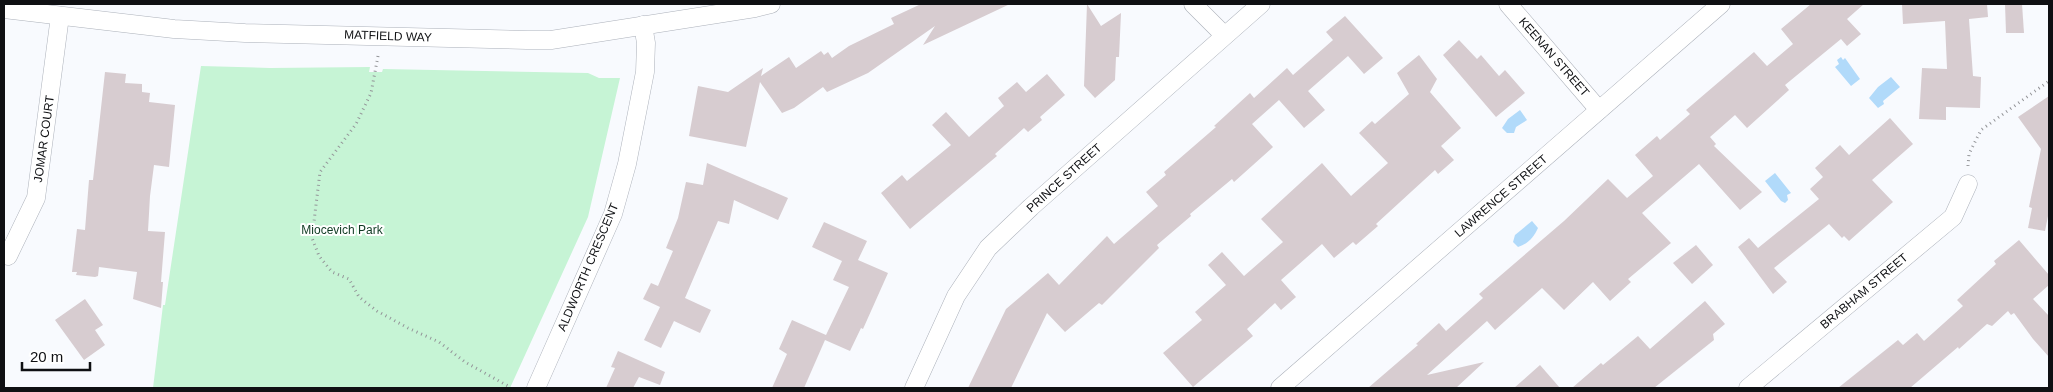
<svg xmlns="http://www.w3.org/2000/svg" width="2053" height="392" viewBox="0 0 2053 392" font-family="Arial,sans-serif">
	<style>
		.green { fill: #c6f4d5 }
		.water { fill: #b1dafa }
		.building { fill: #d7ccd0 }
		.lines { fill: none; stroke-linecap: round; stroke-linejoin: round }
		.minor-casing { stroke: #acb1ba; stroke-width: 19 }
		.path { stroke: #939498; stroke-width: 3; stroke-dasharray: 1 4; stroke-linecap: butt }
		.minor { stroke: #fff; stroke-width: 18 }
		.labels { text-anchor: middle; dominant-baseline: central; stroke-width: 4; stroke-linejoin: round; paint-order: stroke }
		.street-label { font-size: 12px; fill: #0f1013; stroke: #fff }
		.park-label { font-size: 12px; fill: #103b23; stroke: #fff }
	</style>
	<rect width="100%" height="100%" fill="#f8fafe"/>
	<polygon class="green" points="201,66 270,68 370,67 369,72 382,72 383,69 588,73 599,78 620,78 588,217 510,388 153,388 163,305 165,305"/>
	<g class="water">
		<polygon points="1841,57 1843,60 1845,58 1860,79 1851,86 1835,67 1839,64 1837,60"/>
		<polygon points="1891,77 1900,87 1883,101 1884,104 1878,108 1869,98 1878,87"/>
		<polygon points="1520,110 1527,120 1516,127 1514,133 1507,133 1502,128 1508,119"/>
		<polygon points="1775,173 1791,193 1787,195 1788,200 1785,203 1781,201 1765,181"/>
		<path d="M1532,221L1538,228C1534,237 1528,244 1518,247L1513,242L1515,235Z"/>
	</g>
	<g class="building">
		<polygon points="921,4 1010,4 923,45 935,26 868,73 827,92 823,87 794,108 782,113 760,82 746,147 689,136 698,86 728,92 763,68 761,76 789,57 796,68 821,51 824,55 828,52 832,58 849,46 894,24 891,18"/>
		<polygon points="1087,4 1101,26 1121,13 1119,57 1116,57 1115,80 1095,98 1084,86"/>
		<polygon points="1811,4 1864,4 1847,19 1861,34 1847,46 1841,39 1785,85 1789,90 1747,128 1735,115 1710,137 1716,144 1714,146 1762,192 1740,210 1699,164 1642,213 1671,243 1628,279 1631,282 1610,301 1593,282 1564,310 1542,288 1495,330 1487,321 1427,375 1484,362 1456,388 1368,388 1418,345 1416,344 1439,323 1446,331 1483,298 1479,294 1564,221 1608,179 1627,198 1653,176 1635,155 1657,136 1660,140 1690,114 1686,110 1754,52 1767,66 1793,44 1781,29"/>
		<polygon points="1902,4 1987,4 1988,17 1969,19 1973,76 1981,77 1980,108 1946,107 1946,120 1919,119 1922,68 1947,69 1945,21 1903,24"/>
		<polygon points="2005,4 2022,4 2024,33 2006,33"/>
		<polygon points="1345,16 1383,58 1364,74 1348,56 1308,91 1325,110 1304,128 1279,100 1252,124 1273,147 1234,182 1232,179 1190,214 1191,216 1157,245 1159,248 1102,305 1099,303 1065,332 1047,313 1011,388 968,388 1006,309 1048,273 1059,285 1107,236 1114,244 1158,206 1146,192 1166,175 1164,172 1216,127 1214,126 1250,93 1254,98 1287,68 1293,75 1333,40 1326,32"/>
		<polygon points="1459,40 1477,59 1481,55 1499,76 1505,70 1525,93 1496,117 1443,55"/>
		<polygon points="1419,55 1437,79 1430,92 1461,128 1441,146 1454,160 1438,174 1435,170 1376,224 1378,226 1356,245 1353,242 1334,258 1322,244 1281,280 1296,297 1281,310 1275,303 1247,329 1253,336 1193,387 1163,353 1202,320 1195,312 1226,285 1208,265 1222,252 1244,276 1283,242 1261,219 1322,163 1351,196 1388,163 1359,133 1372,121 1375,124 1409,94 1397,73"/>
		<polygon points="105,72 126,74 125,83 142,84 142,92 150,93 149,102 175,105 169,167 154,165 150,196 148,231 165,232 161,282 163,282 161,308 133,299 137,272 99,267 98,276 95,277 76,275 77,272 72,272 77,229 85,230 89,180 93,180"/>
		<polygon points="1047,74 1065,95 1040,117 1042,120 1028,132 1024,128 995,154 997,156 910,229 881,193 902,175 907,181 951,145 932,125 946,112 969,137 1004,106 998,98 1017,82 1026,92"/>
		<polygon points="2049,96 2049,211 2045,231 2028,228 2032,208 2029,207 2041,149 2018,117"/>
		<polygon points="1890,118 1913,144 1872,180 1893,202 1849,241 1844,236 1842,238 1829,224 1774,268 1787,282 1773,294 1738,247 1749,238 1758,248 1819,199 1810,189 1823,177 1815,168 1840,145 1849,155"/>
		<polygon points="707,163 788,198 778,220 734,200 729,224 718,221 685,298 711,310 700,333 674,321 661,348 644,340 660,307 643,299 651,283 658,286 673,251 666,248 678,218 686,182 703,185"/>
		<polygon points="824,222 867,241 858,260 888,273 863,329 861,328 850,351 825,340 804,388 772,388 787,354 779,349 792,320 826,335 849,287 833,280 842,261 812,247"/>
		<polygon points="2019,240 2049,275 2049,285 2033,299 2049,316 2049,357 2033,339 2014,313 2011,315 2008,311 1992,326 1987,324 1959,349 1958,347 1910,388 1838,388 1898,340 1903,345 1917,333 1924,341 1963,306 1957,300 1996,264 1994,261"/>
		<polygon points="1696,245 1713,265 1692,284 1673,263"/>
		<polygon points="85,299 103,325 95,330 105,345 84,360 55,320"/>
		<polygon points="1705,301 1725,324 1713,334 1714,340 1654,388 1572,388 1601,363 1603,365 1638,336 1650,349"/>
		<polygon points="618,351 665,372 660,385 639,377 633,388 606,388 615,368 611,367"/>
		<polygon points="1540,365 1560,388 1514,388"/>
	</g>
	<g class="lines">
		<g class="minor-casing">
			<g id="minor">
				<polyline points="1193,4 1224,35"/>
				<polyline points="1508,4 1599,110"/>
				<polyline points="4,9 174,29 245,33 527,40 551,40 755,8 771,4"/>
				<polyline points="8,256 36,198 60,16"/>
				<polyline points="536,388 613,214 627,164 645,72 646,43 643,25"/>
				<polyline points="914,388 956,296 988,248 1031,207 1261,4"/>
				<polyline points="1280,388 1721,4"/>
				<polyline points="1748,388 1953,217 1968,184"/>
			</g>
		</g>
		<g class="path">
			<polyline points="378,56 371,93 356,124 320,172 312,238 319,256 332,272 349,279 359,297 377,311 408,328 439,342 465,362 508,386"/>
			<polyline points="1968,166 1969,154 1981,130 2049,81"/>
		</g>
		<use href="#minor" class="minor"/>
	</g>
	<g class="labels">
		<g class="street-label">
			<text transform="translate(388 36) rotate(2)">MATFIELD WAY</text>
			<text transform="translate(1554 57) rotate(49)">KEENAN STREET</text>
			<text transform="translate(44 139) rotate(-82)">JOMAR COURT</text>
			<text transform="translate(1064 178) rotate(-42)">PRINCE STREET</text>
			<text transform="translate(1501 196) rotate(-41)">LAWRENCE STREET</text>
			<text transform="translate(588 267) rotate(-67)">ALDWORTH CRESCENT</text>
			<text transform="translate(1864 291) rotate(-40)">BRABHAM STREET</text>
		</g>
		<g class="park-label">
			<text x="342" y="230">Miocevich Park</text>
		</g>
	</g>
	<rect width="2053" height="392" fill="none" stroke="#0f1013" stroke-width="10"/>
	<path d="M22 362v8h68v-8" fill="none" stroke="#0f1013" stroke-width="2.5"/>
	<text x="30" y="362" font-size="15" fill="#0f1013" stroke="#ffffff" stroke-width="4" paint-order="stroke">20 m</text>
</svg>
